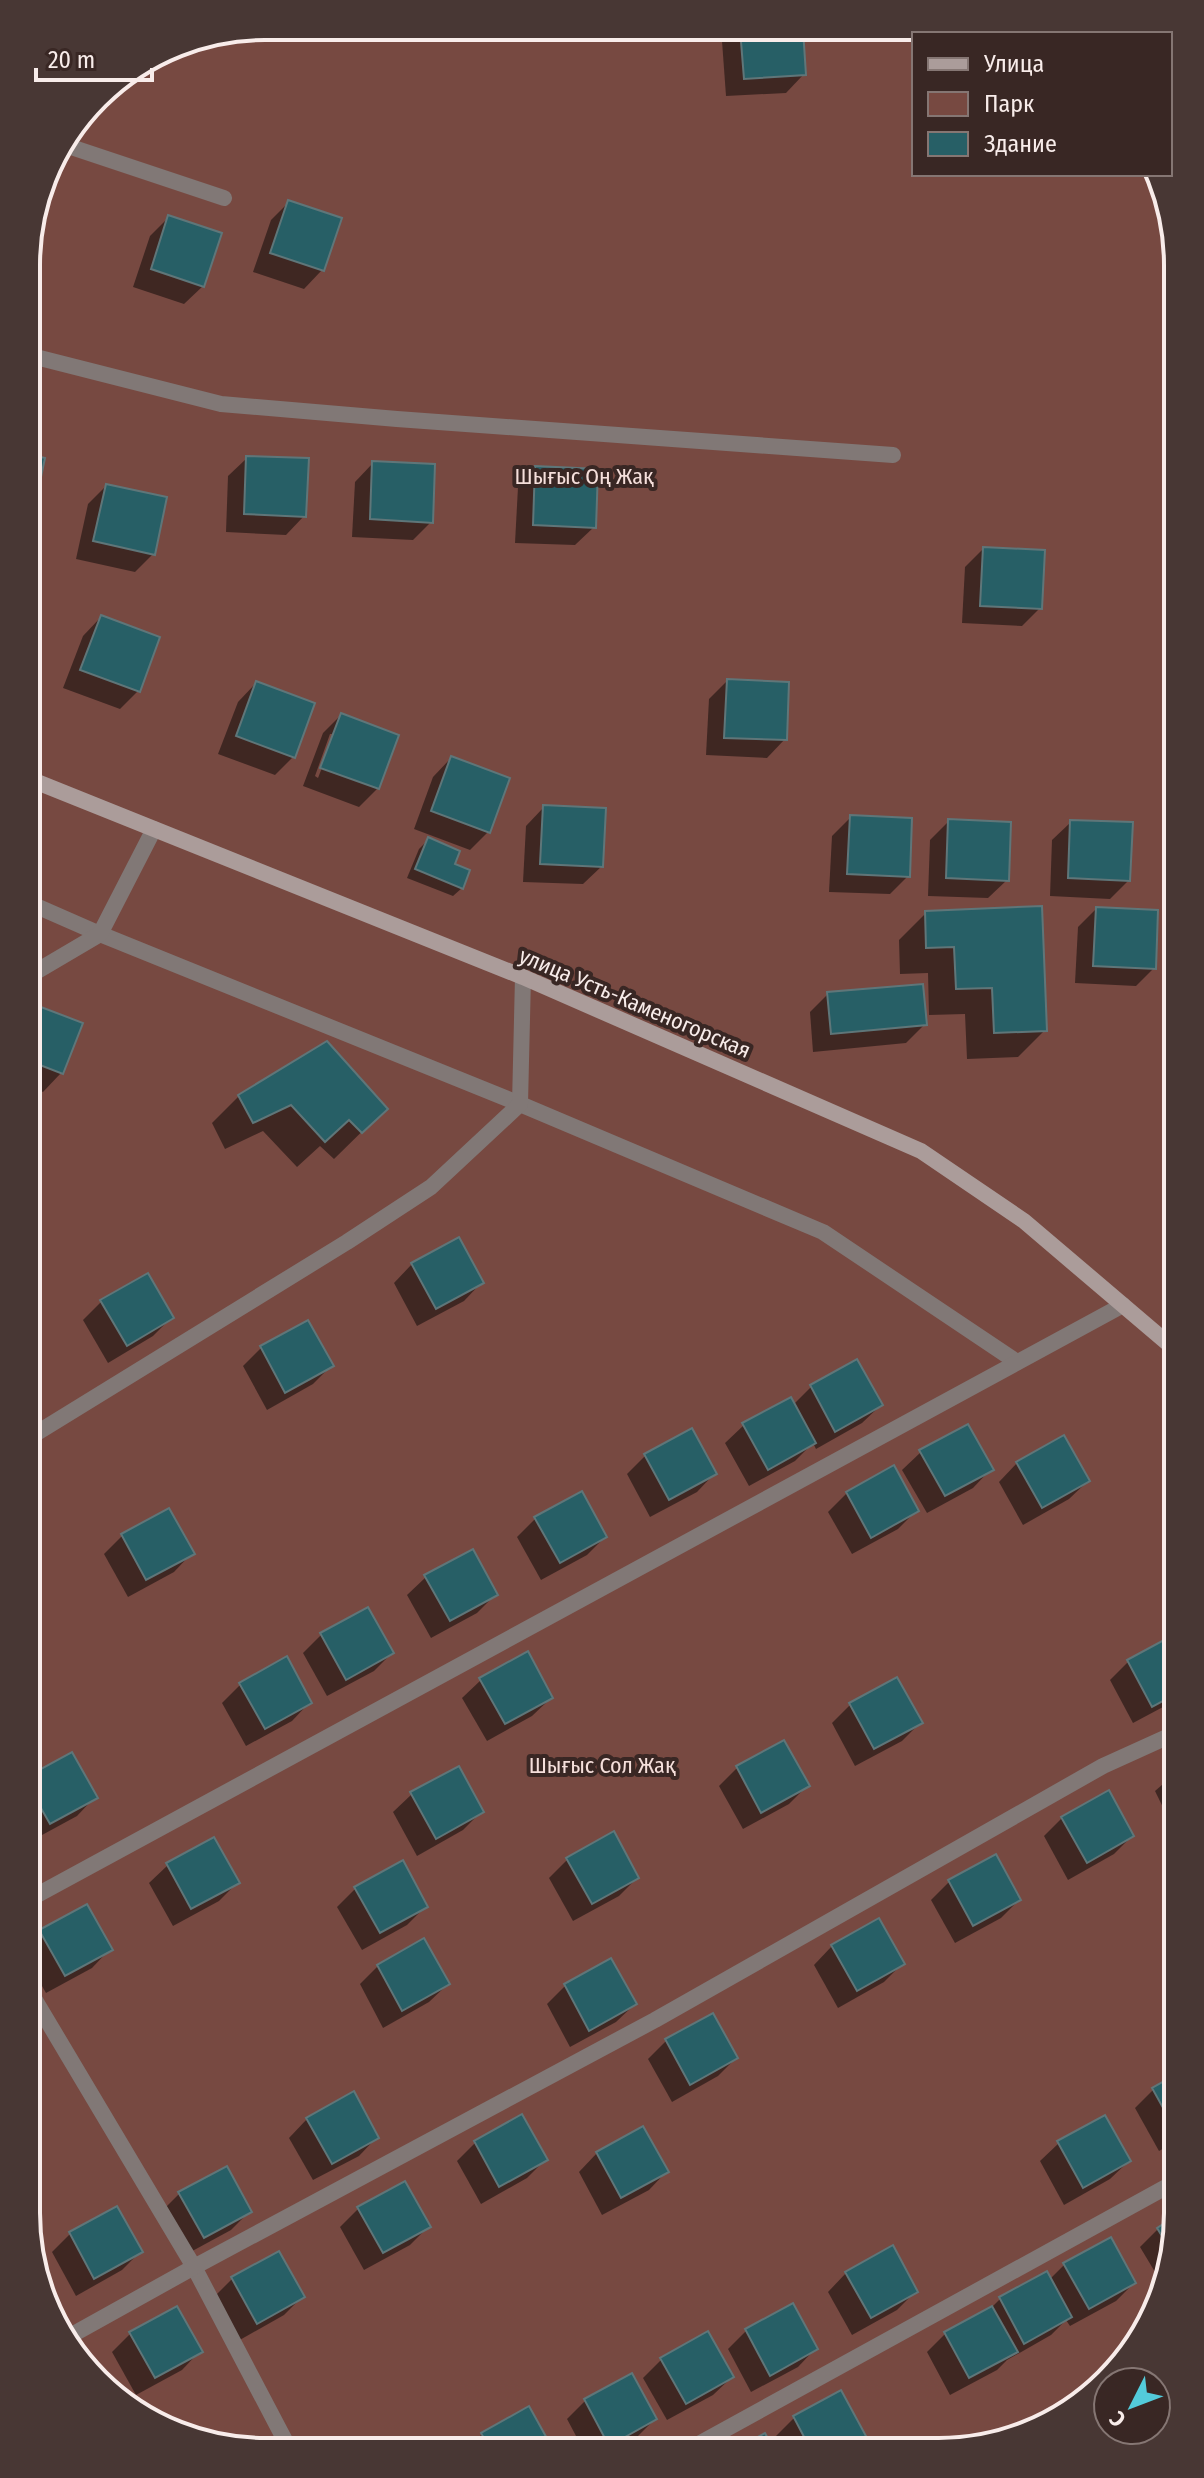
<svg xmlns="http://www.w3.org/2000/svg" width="1204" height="2478" viewBox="0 0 1204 2478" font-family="'Fira Sans Condensed',sans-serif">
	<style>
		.green { fill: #774941 }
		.shadow { fill: #0007; fill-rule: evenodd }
		.building { fill: #275f66; stroke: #5f7679; stroke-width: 2 }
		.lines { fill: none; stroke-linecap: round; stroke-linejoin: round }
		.lane { stroke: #817876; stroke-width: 16 }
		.street { stroke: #817876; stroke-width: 16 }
		.secondary { stroke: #ab9c9a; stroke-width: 16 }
		.labels { text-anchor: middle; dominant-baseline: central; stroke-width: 8; stroke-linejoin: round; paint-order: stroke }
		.park-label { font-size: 22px; fill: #f5dfdb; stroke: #392724 }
		.street-label { font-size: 22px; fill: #f8ecea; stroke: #392724 }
		.rim { fill: none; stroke: #f8ecea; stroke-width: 4 }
	</style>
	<rect width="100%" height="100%" fill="#43312e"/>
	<polygon class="green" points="265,26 985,31 992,34 914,34 914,174 1156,174 1165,188 1178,265 1177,2229 1160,2304 1128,2359 1072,2411 1016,2439 939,2452 233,2450 160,2428 108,2393 39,2290 26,2213 28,234 51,159 107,86 174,44"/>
	<g class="shadow">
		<polygon points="734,29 801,29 804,74 786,93 726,96 722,41"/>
		<polygon points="289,202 322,270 304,289 253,272 271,220"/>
		<polygon points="169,217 203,286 184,304 133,287 150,236"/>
		<polygon points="247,458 304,516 286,535 226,532 228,476"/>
		<polygon points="373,463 431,522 413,540 352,537 355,482"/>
		<polygon points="536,469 594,527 575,545 515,543 518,487"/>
		<polygon points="106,486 153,554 135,572 76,559 88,504"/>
		<polygon points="983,549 1040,608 1022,626 962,623 965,567"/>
		<polygon points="101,617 138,691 120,709 63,688 83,636"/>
		<polygon points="727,681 785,739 767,758 706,755 709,699"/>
		<polygon points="256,683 293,757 275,775 218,754 238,702"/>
		<path d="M341,715L378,788L359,807L303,786L323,733ZM330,734H335L318,778L315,776Z"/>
		<polygon points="451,758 488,832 470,850 414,829 433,777"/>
		<polygon points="544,807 602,866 583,884 523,882 526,826"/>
		<polygon points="850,818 908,876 890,894 829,892 832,836"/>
		<polygon points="949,821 1007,880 988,898 928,896 930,840"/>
		<polygon points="1071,822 1129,880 1110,899 1050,896 1052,840"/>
		<polygon points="428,840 452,865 462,888 453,896 407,878 419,849"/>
		<polygon points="1096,909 1154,968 1136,986 1075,983 1078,927"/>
		<polygon points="926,913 1045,1030 1018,1057 967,1059 965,1014 929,1015 928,973 900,974 899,940"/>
		<polygon points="828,994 925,1024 906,1043 813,1052 810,1012"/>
		<polygon points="34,1006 61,1073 43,1092 27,1085 27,1013"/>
		<polygon points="239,1096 386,1108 334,1159 320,1146 297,1167 263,1131 225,1149 212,1123"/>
		<polygon points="412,1264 482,1282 464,1301 417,1326 394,1283"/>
		<polygon points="101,1302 171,1318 153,1336 108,1363 83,1320"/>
		<polygon points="261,1348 331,1366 313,1384 267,1410 243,1366"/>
		<polygon points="857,1362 881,1405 862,1423 816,1449 813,1443 795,1461 749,1486 725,1443 744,1425 793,1405 811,1387"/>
		<polygon points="921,1452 991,1469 973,1488 927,1513 902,1470"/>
		<polygon points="645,1456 715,1473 697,1492 650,1517 627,1474"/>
		<polygon points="1017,1463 1088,1481 1069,1499 1023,1525 999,1482"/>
		<polygon points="847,1493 916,1511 898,1529 852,1554 828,1512"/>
		<polygon points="535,1519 605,1537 587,1555 541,1580 517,1537"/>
		<polygon points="27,1521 33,1532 27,1538"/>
		<polygon points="122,1536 192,1553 174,1572 128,1597 104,1554"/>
		<polygon points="426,1577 495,1595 477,1613 431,1638 407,1595"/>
		<polygon points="1178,1633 1178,1699 1133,1723 1110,1680 1128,1662"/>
		<polygon points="321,1635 392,1653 374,1671 327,1696 303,1653"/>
		<polygon points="481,1680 551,1698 532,1716 487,1741 462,1698"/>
		<polygon points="240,1685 310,1702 292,1721 246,1746 222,1703"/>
		<polygon points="850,1705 920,1723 902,1741 855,1766 832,1723"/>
		<polygon points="737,1768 807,1786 789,1804 743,1829 719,1786"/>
		<polygon points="1178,1771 1178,1838 1155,1791"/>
		<polygon points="26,1779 95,1797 77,1816 31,1841 26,1833"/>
		<polygon points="412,1794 481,1812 463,1830 417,1856 393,1812"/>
		<polygon points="1062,1818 1132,1836 1114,1854 1068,1880 1044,1836"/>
		<polygon points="995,1856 1019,1900 1001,1918 955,1943 931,1900 949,1882"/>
		<polygon points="567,1860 637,1878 619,1896 573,1921 549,1878"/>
		<polygon points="168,1865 237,1883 219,1901 173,1926 149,1883"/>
		<polygon points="356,1888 426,1906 407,1925 362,1950 337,1907"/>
		<polygon points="40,1932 110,1949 92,1968 46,1993 26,1958 26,1946"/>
		<polygon points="832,1946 902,1964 884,1982 838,2008 814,1965"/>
		<polygon points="378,1966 448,1984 429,2002 383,2028 360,1984"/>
		<polygon points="565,1986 635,2004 616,2022 570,2047 547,2004"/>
		<polygon points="712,2015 736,2058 718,2076 672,2102 648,2059 666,2041"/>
		<polygon points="1177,2076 1177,2141 1159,2151 1135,2108 1153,2090"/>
		<polygon points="307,2119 377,2137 359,2156 313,2180 289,2138"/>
		<polygon points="476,2142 545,2160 527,2178 481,2204 457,2161"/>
		<polygon points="1059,2143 1129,2161 1110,2179 1064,2205 1040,2161"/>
		<polygon points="597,2153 667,2171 649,2190 602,2215 579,2172"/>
		<polygon points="179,2194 249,2212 231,2230 185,2255 161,2212"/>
		<polygon points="358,2209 428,2227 410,2245 364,2270 340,2227"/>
		<polygon points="1177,2217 1177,2229 1164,2287 1140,2247 1158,2229"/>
		<polygon points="70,2234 140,2252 122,2270 76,2296 52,2252"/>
		<polygon points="1064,2265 1134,2283 1116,2301 1070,2326 1066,2320 1051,2335 1007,2360 997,2370 950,2395 927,2352 945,2334 991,2308 1000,2299 1049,2280"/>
		<polygon points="846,2273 916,2291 897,2310 852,2335 828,2292"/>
		<polygon points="232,2279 302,2297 284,2315 238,2341 214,2297"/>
		<polygon points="176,2308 200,2351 182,2370 136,2395 112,2352 130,2334"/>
		<polygon points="746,2331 816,2348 798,2367 751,2392 728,2349"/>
		<polygon points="662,2359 732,2377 713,2395 667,2420 643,2378"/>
		<polygon points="585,2401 655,2419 637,2437 612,2451 584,2451 567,2419"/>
		<polygon points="794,2418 864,2436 848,2452 784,2452 776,2436"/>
		<polygon points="482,2434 552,2451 466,2451"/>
	</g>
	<g class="building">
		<polygon points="740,29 803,29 806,75 744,79"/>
		<polygon points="288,200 342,218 324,271 270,253"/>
		<polygon points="168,215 222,233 204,287 151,269"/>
		<polygon points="28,454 45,458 33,515 28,514"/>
		<polygon points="246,456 309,458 306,517 244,514"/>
		<polygon points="372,461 435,464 433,523 370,519"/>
		<polygon points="535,466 598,469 596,528 533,525"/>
		<polygon points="106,484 167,497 155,555 93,541"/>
		<polygon points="983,547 1045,550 1042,609 980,606"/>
		<polygon points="101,615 160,637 140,692 80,670"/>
		<polygon points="727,679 789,682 787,740 724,738"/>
		<polygon points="256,681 315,703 295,758 236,736"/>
		<polygon points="341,713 399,735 379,789 320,768"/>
		<polygon points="451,756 510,778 490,833 431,811"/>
		<polygon points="543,805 606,808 603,867 540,864"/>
		<polygon points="850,815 912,818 910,877 847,874"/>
		<polygon points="948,819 1011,822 1009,881 946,878"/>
		<polygon points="1070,820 1133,822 1130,881 1068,878"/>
		<polygon points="428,837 460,851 455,864 470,870 463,889 415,869"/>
		<polygon points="1042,906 1047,1031 994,1033 992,988 956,989 954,947 926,948 925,911"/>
		<polygon points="1096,907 1158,910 1156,969 1093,966"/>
		<polygon points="923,984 927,1025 831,1034 827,992"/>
		<polygon points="33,1004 83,1023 63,1074 27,1060 27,1020"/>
		<polygon points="327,1041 388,1109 362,1133 349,1120 325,1142 291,1105 253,1123 238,1095"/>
		<polygon points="459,1237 484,1283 436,1309 411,1263"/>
		<polygon points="148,1273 174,1318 127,1346 100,1300"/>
		<polygon points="308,1320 334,1366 285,1393 260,1346"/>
		<polygon points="857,1359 883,1405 835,1432 810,1385"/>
		<polygon points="791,1397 816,1443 768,1470 742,1423"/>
		<polygon points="968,1424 994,1470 945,1496 919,1450"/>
		<polygon points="692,1428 717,1474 669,1500 644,1454"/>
		<polygon points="1064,1435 1090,1481 1042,1508 1016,1462"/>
		<polygon points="894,1465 919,1511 871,1538 846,1492"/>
		<polygon points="582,1491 607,1537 560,1563 534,1517"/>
		<polygon points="169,1508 195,1554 146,1580 121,1534"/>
		<polygon points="473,1549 498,1595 450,1621 424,1575"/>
		<polygon points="368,1607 394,1653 346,1680 320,1633"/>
		<polygon points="1175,1634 1178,1639 1178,1693 1152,1707 1127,1660"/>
		<polygon points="528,1651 553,1698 505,1724 479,1678"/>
		<polygon points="287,1656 312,1703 265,1729 239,1683"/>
		<polygon points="897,1677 923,1723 874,1749 849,1703"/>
		<polygon points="784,1740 810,1786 761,1813 736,1766"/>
		<polygon points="72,1752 98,1798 50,1824 26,1782 26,1777"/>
		<polygon points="459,1766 484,1812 436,1839 410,1792"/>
		<polygon points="1109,1790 1134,1836 1087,1863 1061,1817"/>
		<polygon points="614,1831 639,1878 592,1904 566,1858"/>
		<polygon points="214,1837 240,1883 191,1909 166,1863"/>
		<polygon points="996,1854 1021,1900 973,1926 948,1880"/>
		<polygon points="403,1860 428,1907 380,1933 354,1887"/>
		<polygon points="87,1904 113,1950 65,1976 39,1930"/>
		<polygon points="879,1918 905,1964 857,1991 831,1945"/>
		<polygon points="424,1938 450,1984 402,2011 377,1965"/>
		<polygon points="611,1958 637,2004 589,2031 564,1984"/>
		<polygon points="713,2013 738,2058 690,2085 665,2039"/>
		<polygon points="1177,2074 1177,2133 1152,2088"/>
		<polygon points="354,2091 379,2138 332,2164 306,2118"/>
		<polygon points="522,2114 548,2160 499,2187 474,2141"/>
		<polygon points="1105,2115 1131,2161 1083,2188 1057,2141"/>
		<polygon points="643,2126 669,2172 621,2198 596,2152"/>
		<polygon points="227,2166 252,2212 204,2238 178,2192"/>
		<polygon points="405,2181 431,2227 383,2253 357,2207"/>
		<polygon points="117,2206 143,2252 94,2279 69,2232"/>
		<polygon points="1177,2215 1177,2229 1172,2252 1157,2228"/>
		<polygon points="1111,2237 1136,2283 1089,2309 1063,2263"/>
		<polygon points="893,2245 918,2292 871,2318 845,2272"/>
		<polygon points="279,2251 305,2297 257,2324 231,2277"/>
		<polygon points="1047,2271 1072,2317 1024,2344 999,2297"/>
		<polygon points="793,2303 818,2349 770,2376 745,2329"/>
		<polygon points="177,2306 203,2352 155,2378 129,2332"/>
		<polygon points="992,2306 1018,2352 969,2378 944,2332"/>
		<polygon points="708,2331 734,2377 686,2404 660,2358"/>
		<polygon points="632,2373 657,2419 609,2446 584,2399"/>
		<polygon points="841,2390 866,2436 838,2452 812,2452 793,2416"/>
		<polygon points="529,2406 554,2451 491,2451 481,2433"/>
		<polygon points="765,2433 775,2452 731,2451"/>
	</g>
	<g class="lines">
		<g class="lane">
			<polyline points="62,144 224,198"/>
			<polyline points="28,355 221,404 397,419 893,455"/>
		</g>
		<g class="street">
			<polyline points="27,902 100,934 520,1104 823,1232 1017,1362"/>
			<polyline points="27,977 100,934 154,829"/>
			<polyline points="27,1439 347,1242 431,1187 520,1104 523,977"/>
			<polyline points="26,1901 1123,1305"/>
			<polyline points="26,1985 194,2267 290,2450"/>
			<polyline points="70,2336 194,2267 655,2020 1103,1766 1178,1732"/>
			<polyline points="686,2451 1177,2181"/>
		</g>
		<polyline class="secondary" points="27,778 523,977 921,1151 1024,1221 1178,1352"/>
	</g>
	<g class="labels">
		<g class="park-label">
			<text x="584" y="476">Шығыс Оң Жақ</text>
			<text x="602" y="1765">Шығыс Сол Жақ</text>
		</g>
		<g class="street-label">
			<text transform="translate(635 1003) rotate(23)">улица Усть-Каменогорская</text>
		</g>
	</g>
	<path d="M0 0H1204V2478H0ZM265 40H939A225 225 0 0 1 1164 265V2213A225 225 0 0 1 939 2438H265A225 225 0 0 1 40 2213V265A225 225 0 0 1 265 40Z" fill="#483734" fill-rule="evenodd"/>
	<path class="rim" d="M265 40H939A225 225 0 0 1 1164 265V2213A225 225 0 0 1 939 2438H265A225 225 0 0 1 40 2213V265A225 225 0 0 1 265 40Z"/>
	<rect x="912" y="32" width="260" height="144" fill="#392724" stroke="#857673" stroke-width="2"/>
	<rect x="928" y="58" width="40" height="12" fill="#ab9c9a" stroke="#857673" stroke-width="2"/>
	<text x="984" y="72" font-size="24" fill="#f8ecea">Улица</text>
	<rect x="928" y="92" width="40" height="24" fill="#774941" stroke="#857673" stroke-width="2"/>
	<text x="984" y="112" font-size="24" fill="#f8ecea">Парк</text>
	<rect x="928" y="132" width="40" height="24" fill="#275f66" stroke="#857673" stroke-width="2"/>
	<text x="984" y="152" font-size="24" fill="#f8ecea">Здание</text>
	<g transform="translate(1132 2406) rotate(228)"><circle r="38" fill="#392724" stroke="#857673" stroke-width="2"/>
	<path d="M0-6L14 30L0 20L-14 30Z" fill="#53cbda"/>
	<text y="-12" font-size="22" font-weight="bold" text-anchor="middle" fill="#f8ecea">С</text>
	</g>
	<path d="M36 68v12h116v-12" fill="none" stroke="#f8ecea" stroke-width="4"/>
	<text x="48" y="68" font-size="24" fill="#f8ecea" stroke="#392724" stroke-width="6" paint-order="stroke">20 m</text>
</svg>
